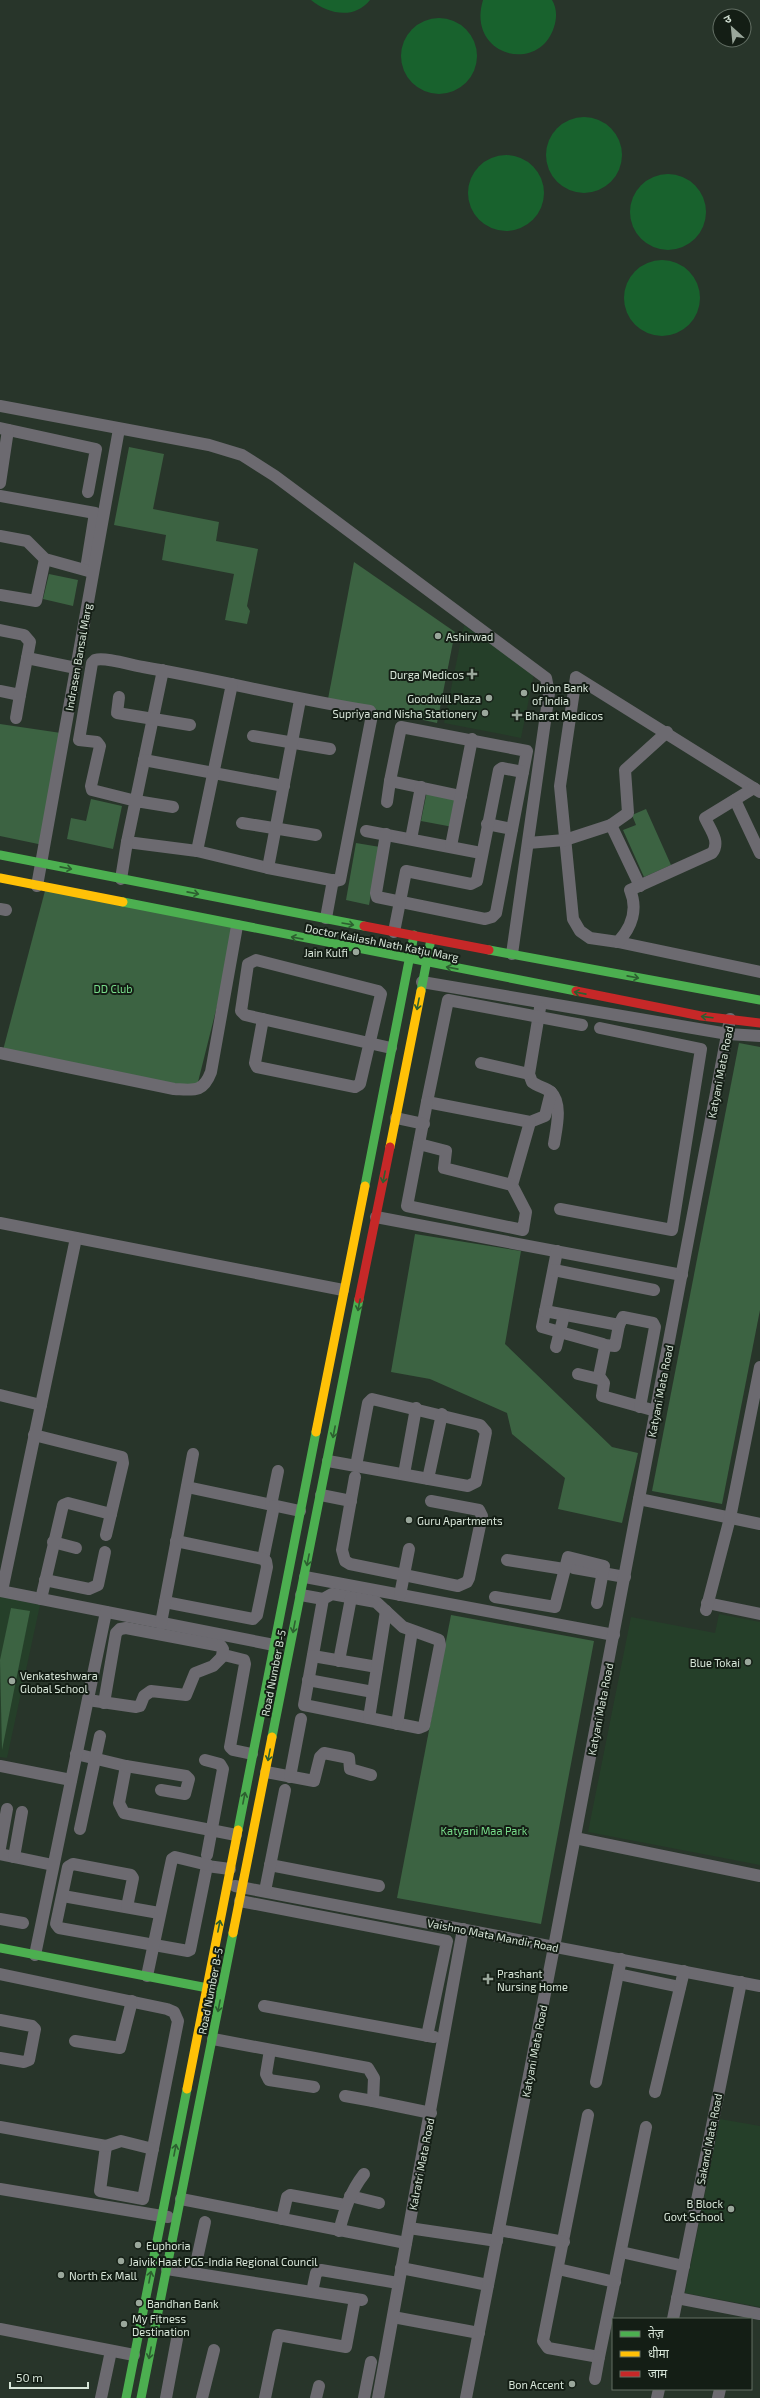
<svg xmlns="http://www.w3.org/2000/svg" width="760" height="2398" viewBox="0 0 760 2398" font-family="'Exo 2','Noto Sans Devanagari',sans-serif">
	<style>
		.built { fill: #253f29 }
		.green { fill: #3c6342 }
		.water { fill: #18622d }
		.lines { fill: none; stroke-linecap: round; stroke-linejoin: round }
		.street { stroke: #6c6a70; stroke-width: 12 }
		.fast { stroke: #4caf50; stroke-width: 9 }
		.slow { stroke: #ffc107; stroke-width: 9 }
		.jam { stroke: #c62828; stroke-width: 9 }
		.oneway { stroke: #2d5f30 }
		.poi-dot { fill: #9aa79b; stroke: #141e15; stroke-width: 1.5 }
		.labels { text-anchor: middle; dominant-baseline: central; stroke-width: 4; stroke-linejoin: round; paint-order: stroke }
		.poi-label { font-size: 11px; fill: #d7e5d8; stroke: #141e15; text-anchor: start }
		.street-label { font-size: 11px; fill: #d7e5d8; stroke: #141e15 }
		.park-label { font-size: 11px; fill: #78dc8a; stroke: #141e15 }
	</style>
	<rect width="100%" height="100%" fill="#28352a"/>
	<g class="built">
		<polygon points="464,625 534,674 521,738 444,723"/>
		<polygon points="0,1596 40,1605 7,1758 0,1757"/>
		<polygon points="719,1614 760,1622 760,1865 588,1832 631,1617 715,1633"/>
		<polygon points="720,2119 760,2126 760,2307 685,2293"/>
	</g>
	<g class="green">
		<polygon points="129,447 164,454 153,509 219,522 216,541 258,549 247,606 250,611 247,624 225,620 234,574 162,560 166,535 114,525"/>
		<polygon points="354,562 455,632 437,723 328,699"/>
		<polygon points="49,574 78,580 73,606 43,599"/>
		<polygon points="0,724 61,733 43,845 0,836"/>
		<polygon points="427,791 459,797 453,827 421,821"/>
		<polygon points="91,799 122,806 113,849 67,839 71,818 86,821"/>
		<polygon points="646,809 671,865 644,877 623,830 636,825 632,815"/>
		<polygon points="356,843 380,847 369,905 346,900"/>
		<polygon points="46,887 237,926 196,1090 2,1054"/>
		<polygon points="739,1043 760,1047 760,1310 722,1504 652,1491"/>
		<polygon points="415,1234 521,1251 505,1344 612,1447 638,1453 622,1523 558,1509 565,1478 512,1434 507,1413 430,1379 391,1372"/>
		<polygon points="11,1608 30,1611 2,1750 0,1660"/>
		<polygon points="451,1615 594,1641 541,1924 397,1898"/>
	</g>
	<g class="water">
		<path d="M311,0H370C354,20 328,14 311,0Z"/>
		<path d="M483,0H552C557,8 557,18 554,27C539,75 466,56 483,0Z"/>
		<circle cx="439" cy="56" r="38"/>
		<circle cx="584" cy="155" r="38"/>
		<circle cx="506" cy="193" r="38"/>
		<circle cx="668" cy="212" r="38"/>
		<circle cx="662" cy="298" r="38"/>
	</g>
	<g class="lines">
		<g class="street">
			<polyline points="0,406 209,445 242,455 275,476 546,678 549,693 512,954"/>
			<polyline points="0,428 96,449 88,492"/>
			<polyline points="0,483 8,430"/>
			<polyline points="0,496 95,513 86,569"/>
			<polyline points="0,536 27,541 45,559 92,572"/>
			<polyline points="0,595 36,601 45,559"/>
			<polyline points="0,630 24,635 30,642 20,695 0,691"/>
			<polyline points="27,658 76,668"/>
			<path d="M163,670C151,727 139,785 127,842L197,851L268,868L336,881L340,880L372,715L370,711C294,699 219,680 143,667C131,665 105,657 95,660L92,663L79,740L97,742L100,746L91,786L92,790L136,801L173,807"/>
			<polyline points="119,697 117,713 190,725"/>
			<polyline points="16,718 20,695"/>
			<polyline points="253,736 330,749"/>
			<polyline points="144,760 284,786"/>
			<polyline points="760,792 576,677 560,786 573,919 580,931 590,938 618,942 760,972"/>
			<polyline points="735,800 760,853"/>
			<polyline points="387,802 390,781"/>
			<polyline points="242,823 316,835"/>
			<polyline points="487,824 512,829"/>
			<polyline points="611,825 628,813 625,770 667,732"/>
			<polyline points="366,831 481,853"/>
			<polyline points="386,834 376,893 377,897 485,919 492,917 496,913 527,751 401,727 390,781 461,796"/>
			<polyline points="411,839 421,787"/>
			<polyline points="528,843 565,840 611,825 640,886"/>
			<polyline points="451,846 472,739"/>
			<polyline points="197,851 232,684"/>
			<polyline points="268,868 300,700"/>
			<polyline points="121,879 127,842"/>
			<polyline points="37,886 119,429"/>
			<polyline points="0,909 6,910"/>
			<polyline points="326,918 333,880"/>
			<polyline points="394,932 406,871 471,884 477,881 499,770 502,768 523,772"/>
			<path d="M618,942C632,927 638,909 630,890L712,853C721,842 710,829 705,818L754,788"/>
			<polyline points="422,982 728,1034 760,1036"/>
			<path d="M540,1008L529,1074L532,1082C537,1086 546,1088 551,1092C563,1104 556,1130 554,1144"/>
			<polyline points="263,1019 255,1063 257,1067 355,1087 360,1084 381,994 378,991 256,960 248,964 241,1011 245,1015 391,1048"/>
			<path d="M0,1053L174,1089C194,1090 203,1093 211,1072L237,926"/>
			<polyline points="481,1063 529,1074"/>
			<polyline points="551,1092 545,1116 530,1122 427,1102 448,1000 582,1025"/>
			<polyline points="427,1102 407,1206 523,1230 526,1212 512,1185 530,1122"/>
			<polyline points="396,1118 424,1124"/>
			<polyline points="419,1144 446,1151 444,1168 512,1185"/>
			<polyline points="560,1209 672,1230 701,1049 600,1028"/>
			<polyline points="376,1217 682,1275"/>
			<polyline points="0,1223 343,1290"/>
			<polyline points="557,1251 542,1327 603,1344 605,1347 599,1376 604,1383 602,1396 656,1411"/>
			<polyline points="554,1270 654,1290"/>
			<polyline points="545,1311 619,1325 623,1317 653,1323 655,1327 640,1407"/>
			<polyline points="604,1345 615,1346 619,1325"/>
			<polyline points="556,1347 564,1315"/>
			<polyline points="578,1374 599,1379"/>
			<polyline points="0,1395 41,1405"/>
			<polyline points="34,1435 122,1457 123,1463 106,1535"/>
			<polyline points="328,1461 468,1486 476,1482 486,1432 480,1425 372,1399 368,1403 356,1466"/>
			<polyline points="404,1474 416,1408"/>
			<polyline points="355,1477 342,1550 345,1561 350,1564 458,1586 467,1582 469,1578 482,1516 479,1510 431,1501"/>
			<polyline points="428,1479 442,1414"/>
			<polyline points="187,1487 300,1511"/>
			<polyline points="321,1495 351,1501"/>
			<polyline points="639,1499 760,1524"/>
			<polyline points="271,1505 278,1471"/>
			<polyline points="53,1542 76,1548"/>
			<polyline points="263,1559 274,1506"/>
			<polyline points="507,1560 564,1569"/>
			<polyline points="574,1568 625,1577"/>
			<polyline points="305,1577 614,1635"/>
			<polyline points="45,1580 89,1589 98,1585 105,1552"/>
			<polyline points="0,1591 274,1645"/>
			<polyline points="2,1591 76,1238"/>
			<polyline points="301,1595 323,1599 304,1705 419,1728 424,1726 440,1645 439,1640 403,1627 376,1602 332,1594 323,1599"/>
			<polyline points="400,1595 409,1549"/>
			<polyline points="495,1597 555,1607 568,1557 604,1566 597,1603"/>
			<polyline points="41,1599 63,1505 68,1503 111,1514"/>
			<polyline points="165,1602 253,1619 257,1615 267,1567 266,1561 263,1559 176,1541"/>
			<polyline points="707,1603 760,1614"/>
			<polyline points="706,1610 730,1518 760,1367"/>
			<polyline points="161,1623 193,1454"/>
			<polyline points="313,1656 377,1667"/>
			<polyline points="339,1661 351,1598"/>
			<polyline points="308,1680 373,1692"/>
			<polyline points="88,1700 136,1707 140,1706 144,1696 151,1691 186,1695 195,1673 213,1666 224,1655 244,1660 245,1664 230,1747 233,1750 252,1754"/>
			<polyline points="104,1703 116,1633 120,1629 126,1628 221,1646 223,1649 222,1656"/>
			<polyline points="369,1718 386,1611"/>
			<polyline points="397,1724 412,1631"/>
			<polyline points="76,1754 126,1766 119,1803 124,1813 236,1835"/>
			<polyline points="205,1760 220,1764 223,1769 207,1855"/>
			<polyline points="0,1766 71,1780"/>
			<polyline points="126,1766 186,1776 189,1779 185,1794 161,1790"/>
			<polyline points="266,1772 314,1781 320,1757 324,1753 349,1758 350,1769 371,1775"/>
			<polyline points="290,1777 301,1719"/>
			<polyline points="80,1829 100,1736"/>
			<polyline points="575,1838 760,1876"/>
			<polyline points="0,1848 7,1809"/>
			<polyline points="0,1854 53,1865"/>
			<polyline points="14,1857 22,1812"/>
			<polyline points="270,1865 379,1886"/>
			<polyline points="235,1886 760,1986"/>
			<polyline points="265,1891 285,1790"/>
			<polyline points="63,1896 159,1913"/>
			<polyline points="240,1901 447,1941 427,2036"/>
			<polyline points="127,1907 133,1878 131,1875 73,1864 68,1867 56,1924 59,1928 188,1951 190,1950 207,1866 230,1869"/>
			<polyline points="0,1919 23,1923"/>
			<polyline points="35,1955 106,1612"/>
			<polyline points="0,1974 167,2009 174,2012 178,2021 143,2199 100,2191 106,2146 0,2127"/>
			<polyline points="618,1974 680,1987"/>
			<polyline points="147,1976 172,1859 175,1857 208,1865"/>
			<polyline points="264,2006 434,2037"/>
			<polyline points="0,2020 32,2026 35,2029 29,2060 24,2062 0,2058"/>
			<polyline points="213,2039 368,2068 374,2078 373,2101 431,2113"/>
			<polyline points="75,2041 120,2048 132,2001"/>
			<polyline points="270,2050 266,2074 269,2080 314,2087"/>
			<polyline points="596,2082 621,1959"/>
			<polyline points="655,2092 684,1971"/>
			<polyline points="345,2096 373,2101"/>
			<polyline points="588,2115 543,2341 548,2348 599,2357 646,2127"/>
			<polyline points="106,2146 121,2141 153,2149"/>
			<polyline points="0,2189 168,2217"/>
			<polyline points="350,2196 379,2203"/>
			<polyline points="181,2199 406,2243"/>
			<polyline points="282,2219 287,2197 290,2195 345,2205"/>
			<polyline points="409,2228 497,2241"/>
			<polyline points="499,2230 564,2242"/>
			<path d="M339,2231C345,2209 350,2192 364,2174"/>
			<polyline points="621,2252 684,2266"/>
			<polyline points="401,2268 488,2285"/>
			<polyline points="167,2269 362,2300"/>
			<polyline points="558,2269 615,2282"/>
			<polyline points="194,2273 205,2222"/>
			<polyline points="312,2292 316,2273 321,2270 398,2283"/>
			<polyline points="677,2298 760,2314"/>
			<polyline points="393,2317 479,2333"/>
			<polyline points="673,2319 741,1982"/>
			<polyline points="0,2329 134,2355"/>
			<polyline points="595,2379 599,2357"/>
			<polyline points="101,2398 111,2351"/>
			<polyline points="166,2398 177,2339"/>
			<polyline points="202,2398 214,2350"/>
			<polyline points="265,2398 278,2335 346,2347 355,2299"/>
			<polyline points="316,2398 319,2386"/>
			<polyline points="364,2398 371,2362"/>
			<polyline points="378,2398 463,1929"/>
			<polyline points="466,2398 554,1947 730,1019"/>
			<polyline points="657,2398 659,2389"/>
			<polyline points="718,2398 720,2389"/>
		</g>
		<g class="fast">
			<polyline points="0,855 364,926"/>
			<polyline points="123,902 576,991"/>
			<polyline points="489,950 760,1000"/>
			<polyline points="421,991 431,939"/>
			<polyline points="365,1186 414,935"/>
			<polyline points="272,1737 359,1299"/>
			<polyline points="238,1830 316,1432"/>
			<polyline points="0,1948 218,1990"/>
			<polyline points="126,2398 187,2089"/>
			<polyline points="141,2398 233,1933"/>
		</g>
		<g class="slow">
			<polyline points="0,878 123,902"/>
			<polyline points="390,1147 421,991"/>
			<polyline points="316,1432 365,1186"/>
			<polyline points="233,1933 272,1737"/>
			<polyline points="187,2089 238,1830"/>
		</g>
		<g class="jam">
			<polyline points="364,926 489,950"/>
			<polyline points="576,991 701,1016 760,1023"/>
			<polyline points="359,1299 390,1147"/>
		</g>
	</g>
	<defs><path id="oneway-shaft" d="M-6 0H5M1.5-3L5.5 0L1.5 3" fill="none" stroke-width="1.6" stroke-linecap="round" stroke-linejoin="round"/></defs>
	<g class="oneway">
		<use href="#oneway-shaft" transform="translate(66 868) rotate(11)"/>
		<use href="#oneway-shaft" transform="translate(193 893) rotate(11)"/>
		<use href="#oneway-shaft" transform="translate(348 924) rotate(10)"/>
		<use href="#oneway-shaft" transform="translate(297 938) rotate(-169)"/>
		<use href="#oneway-shaft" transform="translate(452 968) rotate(-169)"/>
		<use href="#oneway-shaft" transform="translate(633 977) rotate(11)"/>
		<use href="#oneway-shaft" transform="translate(580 993) rotate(-169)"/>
		<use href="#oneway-shaft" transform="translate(418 1004) rotate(101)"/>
		<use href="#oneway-shaft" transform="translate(707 1017) rotate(-173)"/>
		<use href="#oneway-shaft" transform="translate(384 1177) rotate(101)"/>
		<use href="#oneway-shaft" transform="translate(359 1305) rotate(101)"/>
		<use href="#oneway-shaft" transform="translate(334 1432) rotate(101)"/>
		<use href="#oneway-shaft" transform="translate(308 1560) rotate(101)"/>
		<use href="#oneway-shaft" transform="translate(294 1627) rotate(101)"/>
		<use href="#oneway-shaft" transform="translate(269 1755) rotate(101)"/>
		<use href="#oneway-shaft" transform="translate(244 1798) rotate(-79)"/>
		<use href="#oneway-shaft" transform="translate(219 1926) rotate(-79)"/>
		<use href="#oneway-shaft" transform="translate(219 2006) rotate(101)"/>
		<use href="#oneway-shaft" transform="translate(175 2150) rotate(-79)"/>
		<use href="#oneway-shaft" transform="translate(150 2277) rotate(-79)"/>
		<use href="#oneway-shaft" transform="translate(150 2353) rotate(101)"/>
	</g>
	<g class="poi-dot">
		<circle cx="438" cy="636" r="4"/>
		<path d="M470 668h4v4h4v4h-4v4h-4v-4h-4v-4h4z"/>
		<circle cx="524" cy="693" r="4"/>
		<circle cx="489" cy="698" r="4"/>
		<circle cx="485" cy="713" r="4"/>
		<path d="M515 709h4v4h4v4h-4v4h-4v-4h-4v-4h4z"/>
		<circle cx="356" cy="952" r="4"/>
		<circle cx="409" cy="1520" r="4"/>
		<circle cx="748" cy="1662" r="4"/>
		<circle cx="12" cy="1681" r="4"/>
		<path d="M486 1973h4v4h4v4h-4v4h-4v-4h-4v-4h4z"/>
		<circle cx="731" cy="2209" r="4"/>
		<circle cx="138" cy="2245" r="4"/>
		<circle cx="121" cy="2261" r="4"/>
		<circle cx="61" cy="2275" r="4"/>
		<circle cx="139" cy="2303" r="4"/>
		<circle cx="124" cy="2324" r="4"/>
		<circle cx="572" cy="2384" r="4"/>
	</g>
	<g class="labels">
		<g class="poi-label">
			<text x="446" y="636">Ashirwad</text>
			<text x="464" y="674" text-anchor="end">Durga Medicos</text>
			<text x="532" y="687">Union Bank<tspan x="532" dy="13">of India</tspan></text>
			<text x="481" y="698" text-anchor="end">Goodwill Plaza</text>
			<text x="477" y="713" text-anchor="end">Supriya and Nisha Stationery</text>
			<text x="525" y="715">Bharat Medicos</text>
			<text x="348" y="952" text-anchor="end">Jain Kulfi</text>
			<text x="417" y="1520">Guru Apartments</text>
			<text x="740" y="1662" text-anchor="end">Blue Tokai</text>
			<text x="20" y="1675">Venkateshwara<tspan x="20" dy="13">Global School</tspan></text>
			<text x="497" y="1973">Prashant<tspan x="497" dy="13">Nursing Home</tspan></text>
			<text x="723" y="2203" text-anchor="end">B Block<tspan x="723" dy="13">Govt School</tspan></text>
			<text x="146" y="2245">Euphoria</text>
			<text x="129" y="2261">Jaivik Haat PGS-India Regional Council</text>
			<text x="69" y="2275">North Ex Mall</text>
			<text x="147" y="2303">Bandhan Bank</text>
			<text x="132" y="2318">My Fitness<tspan x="132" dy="13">Destination</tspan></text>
			<text x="564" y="2384" text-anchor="end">Bon Accent</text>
		</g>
		<g class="street-label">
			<text transform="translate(78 657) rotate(-80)">Indrasen Bansal Marg</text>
			<text transform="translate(382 942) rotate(11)">Doctor Kailash Nath Katju Marg</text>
			<text transform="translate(720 1072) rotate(-79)">Katyani Mata Road</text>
			<text transform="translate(660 1391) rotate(-79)">Katyani Mata Road</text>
			<text transform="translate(273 1673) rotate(-79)">Road Number B-5</text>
			<text transform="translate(600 1709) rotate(-79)">Katyani Mata Road</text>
			<text transform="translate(493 1935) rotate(11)">Vaishno Mata Mandir Road</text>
			<text transform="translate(210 1991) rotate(-79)">Road Number B-5</text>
			<text transform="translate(534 2051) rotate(-79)">Katyani Mata Road</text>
			<text transform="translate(709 2139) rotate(-79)">Sakand Mata Road</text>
			<text transform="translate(421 2164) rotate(-79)">Kalratri Mata Road</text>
		</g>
		<g class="park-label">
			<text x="113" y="988">DD Club</text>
			<text x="484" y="1830">Katyani Maa Park</text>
		</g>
	</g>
	<rect x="612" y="2318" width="140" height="72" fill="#141e15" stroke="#626e63"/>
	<rect x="620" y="2331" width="20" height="6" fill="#4caf50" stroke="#626e63"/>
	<text x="648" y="2338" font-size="12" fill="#d7e5d8">तेज़</text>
	<rect x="620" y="2351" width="20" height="6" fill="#ffc107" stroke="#626e63"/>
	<text x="648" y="2358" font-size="12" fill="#d7e5d8">धीमा</text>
	<rect x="620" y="2371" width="20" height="6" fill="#c62828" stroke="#626e63"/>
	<text x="648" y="2378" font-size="12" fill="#d7e5d8">जाम</text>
	<g transform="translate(732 28) rotate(333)"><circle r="19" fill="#141e15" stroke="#626e63"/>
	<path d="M0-3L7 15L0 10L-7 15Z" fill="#9aa79b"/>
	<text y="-6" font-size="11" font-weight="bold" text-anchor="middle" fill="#d7e5d8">उ</text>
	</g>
	<path d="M10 2382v6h78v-6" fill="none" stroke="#d7e5d8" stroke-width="2"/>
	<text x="16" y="2382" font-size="12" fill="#d7e5d8" stroke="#141e15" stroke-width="3" paint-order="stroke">50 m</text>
</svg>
